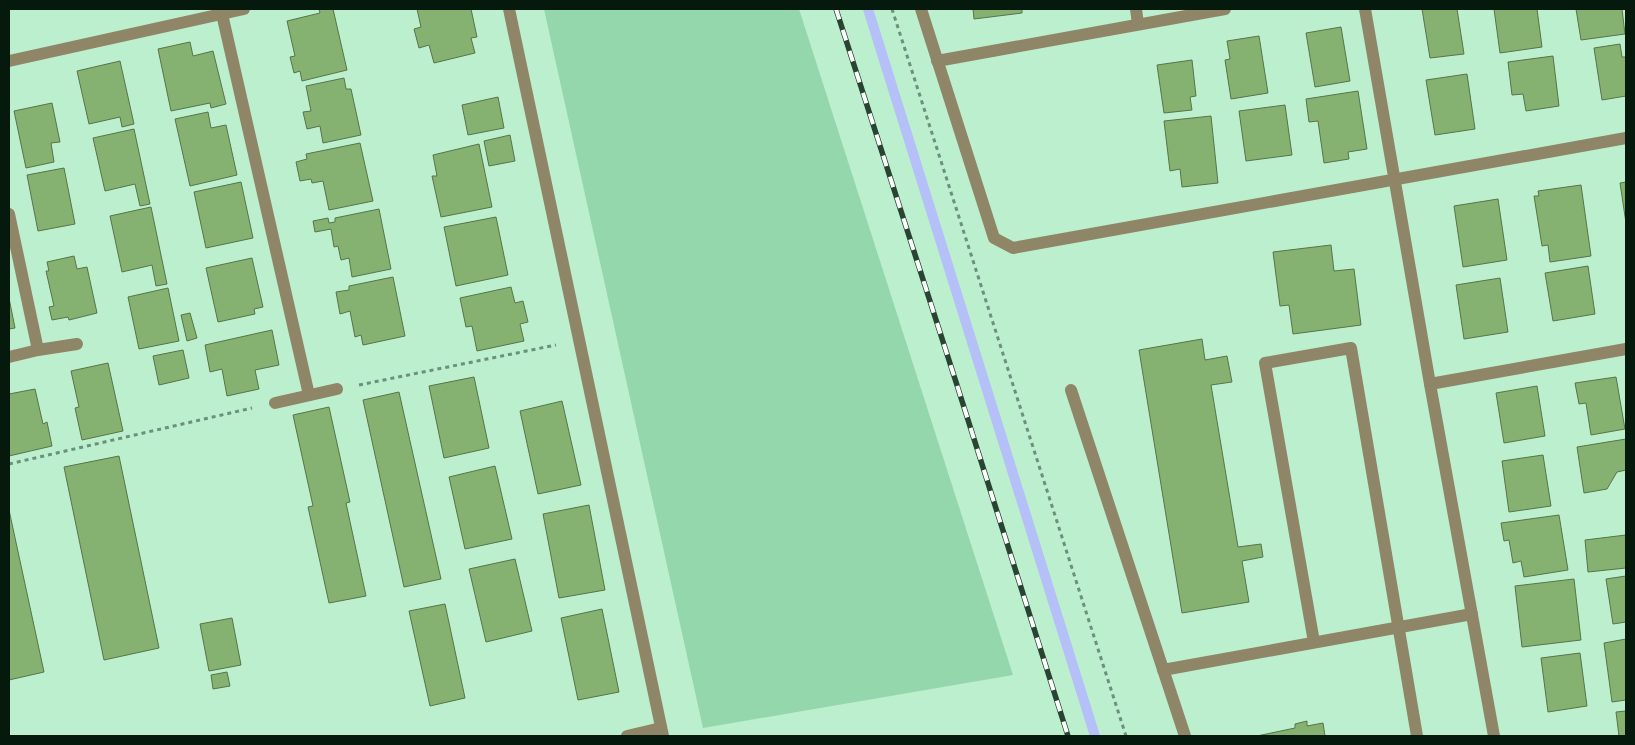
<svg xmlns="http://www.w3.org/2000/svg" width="1635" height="745" viewBox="0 0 1635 745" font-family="Merriweather,serif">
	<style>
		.green { fill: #94d7ac }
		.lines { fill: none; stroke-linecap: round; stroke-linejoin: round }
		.stream { stroke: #b5c0f9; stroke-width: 10 }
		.building { fill: #86b271; stroke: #577449 }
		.path { stroke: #6b9179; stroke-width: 3; stroke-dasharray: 4 4; stroke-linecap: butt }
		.minor { stroke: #8e8667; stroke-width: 12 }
		.rail-casing { stroke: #294433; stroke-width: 5.5 }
		.rail { stroke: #fff; stroke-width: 4; stroke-dasharray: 11; stroke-linecap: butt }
	</style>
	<rect width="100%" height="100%" fill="#bbefcd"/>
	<polygon class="green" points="544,9 799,9 1013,675 703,728"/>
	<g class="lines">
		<polyline class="stream" points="868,9 1095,736"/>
	</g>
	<g class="building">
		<polygon points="319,9 333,9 347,70 302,81 300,71 294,73 290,57 295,56 287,21 320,13"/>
		<polygon points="417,9 471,9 477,37 471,38 475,53 434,63 429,45 419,48 414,29 421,27"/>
		<polygon points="973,9 1022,9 1022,13 974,19"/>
		<polygon points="1422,9 1457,9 1464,54 1430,58"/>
		<polygon points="1494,9 1537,9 1542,47 1500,53"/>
		<polygon points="1576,9 1622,9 1625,34 1581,40"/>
		<polygon points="1341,27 1350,81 1315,87 1306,33"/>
		<polygon points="1259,36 1268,93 1231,99 1225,60 1230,59 1227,41"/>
		<polygon points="190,42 193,56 213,51 226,104 211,108 210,103 171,111 158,49"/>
		<polygon points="1620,44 1622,57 1626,57 1626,96 1602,100 1594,48"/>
		<polygon points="1553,56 1559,106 1526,111 1523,94 1512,95 1508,62"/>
		<polygon points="1192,60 1196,96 1190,97 1192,110 1164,113 1157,65"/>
		<polygon points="120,61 134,124 122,127 120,117 89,124 77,71"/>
		<polygon points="1467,74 1475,129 1435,135 1426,80"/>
		<polygon points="344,78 346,89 351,89 361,135 323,143 320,126 307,129 303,112 311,111 306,86"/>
		<polygon points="1358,91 1367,149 1348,152 1349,159 1324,163 1318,121 1309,122 1306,99"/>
		<polygon points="498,97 504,128 468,135 462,105"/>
		<polygon points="52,103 60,142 51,143 54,162 26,168 14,111"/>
		<polygon points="1285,105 1292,155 1246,161 1239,111"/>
		<polygon points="208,112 211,128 226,125 237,175 190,186 175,119"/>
		<polygon points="1211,116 1218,183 1182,187 1180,169 1170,171 1164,121"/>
		<polygon points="134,129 150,204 140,206 135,184 105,191 93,138"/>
		<polygon points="510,135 515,161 489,166 484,141"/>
		<polygon points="360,143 373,201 329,210 323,181 312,183 311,179 300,181 296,162 307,159 306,154"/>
		<polygon points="479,144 492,207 441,217 432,176 437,176 433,155"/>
		<polygon points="64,168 75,224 38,231 27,175"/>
		<polygon points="241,182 253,238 206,248 194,192"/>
		<polygon points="1626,182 1626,223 1620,183"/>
		<polygon points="1581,185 1591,256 1550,262 1548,245 1542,246 1534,196 1539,196 1538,191"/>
		<polygon points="1498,199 1507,260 1463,267 1454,206"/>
		<polygon points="151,207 167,284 156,286 152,265 122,272 110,216"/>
		<polygon points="379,209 391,269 352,277 349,258 341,260 338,246 334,247 331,229 315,232 313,221 328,218 329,223 335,222 335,218"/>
		<polygon points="496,217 508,275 456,286 444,227"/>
		<polygon points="1331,245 1334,271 1354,269 1361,325 1293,334 1289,305 1280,306 1273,252"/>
		<polygon points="74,256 77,269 87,267 97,313 69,320 68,317 52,320 49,307 54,306 46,271 49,271 47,262"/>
		<polygon points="252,258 263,307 254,309 255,314 218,322 206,268"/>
		<polygon points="1588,266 1595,314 1553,321 1545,273"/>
		<polygon points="393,277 405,336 363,345 361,335 355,337 350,311 340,314 336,292 349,290 349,286"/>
		<polygon points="1500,278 1508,332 1464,339 1456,285"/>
		<polygon points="511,287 515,303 523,301 528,322 520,324 524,341 477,351 472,326 466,327 460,298"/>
		<polygon points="168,288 179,341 139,349 128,297"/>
		<polygon points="9,298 15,328 9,329"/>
		<polygon points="190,313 197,338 187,341 181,315"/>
		<polygon points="272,330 279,365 255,370 259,389 227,396 222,369 210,372 205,345"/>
		<polygon points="1202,339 1205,360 1227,356 1232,382 1211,385 1238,547 1261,544 1263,557 1242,561 1249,602 1182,613 1139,350"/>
		<polygon points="183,350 189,378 159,385 153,356"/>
		<polygon points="108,363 123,431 82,440 75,408 79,407 71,371"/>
		<polygon points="474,377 489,448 444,458 429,386"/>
		<polygon points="1616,377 1625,429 1591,435 1586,403 1579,404 1575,383"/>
		<polygon points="1537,386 1545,436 1504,443 1496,393"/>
		<polygon points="35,389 43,424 47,422 52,446 9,456 9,394"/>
		<polygon points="399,392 441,579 404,587 363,400"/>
		<polygon points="562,401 581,485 538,494 520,411"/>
		<polygon points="329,407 350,502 346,503 366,596 329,603 308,507 313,506 293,415"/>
		<polygon points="1626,439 1626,470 1617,472 1607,489 1584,493 1577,447"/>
		<polygon points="1543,455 1551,506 1509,512 1502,461"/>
		<polygon points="119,456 159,648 104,660 64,467"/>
		<polygon points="495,466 512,539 465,549 449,477"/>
		<polygon points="589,505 605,590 559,598 543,514"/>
		<polygon points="9,510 44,672 9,680"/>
		<polygon points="1559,515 1568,570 1524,577 1521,561 1513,563 1509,540 1504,541 1501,523"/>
		<polygon points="1626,535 1626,568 1588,572 1585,540"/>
		<polygon points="515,559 532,631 486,642 469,569"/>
		<polygon points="1626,576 1626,622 1613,624 1606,579"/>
		<polygon points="1574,579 1581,640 1522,647 1515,586"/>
		<polygon points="445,604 465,698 430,706 409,611"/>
		<polygon points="602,609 619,692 578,700 561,618"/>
		<polygon points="232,618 241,665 209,671 200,624"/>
		<polygon points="1626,639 1626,700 1612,702 1604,643"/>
		<polygon points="1580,653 1587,706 1548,712 1541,658"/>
		<polygon points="227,672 230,686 213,689 211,675"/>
		<polygon points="1626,711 1626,736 1619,736 1616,712"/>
		<polygon points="1307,721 1307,726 1323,723 1325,736 1257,736 1295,728 1295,724"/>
	</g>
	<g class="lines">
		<g class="path">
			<polyline points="892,9 1126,736"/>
			<polyline points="359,385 556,345"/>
			<polyline points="9,464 252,408"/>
		</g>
		<g class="minor">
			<polyline points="509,9 663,736"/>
			<polyline points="921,9 994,238 1013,248 1626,138"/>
			<polyline points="1136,9 1138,24"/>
			<polyline points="1365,9 1430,384 1494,736"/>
			<polyline points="222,14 309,395"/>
			<polyline points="9,61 244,9"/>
			<polyline points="937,61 1225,9"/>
			<polyline points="9,214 38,350"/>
			<polyline points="9,357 38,350 77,344"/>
			<polyline points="1430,384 1626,349"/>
			<polyline points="1071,390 1185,736"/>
			<polyline points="275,403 337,389"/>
			<polyline points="1314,642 1265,363 1351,348 1417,736"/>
			<polyline points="1163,670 1472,614"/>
			<polyline points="627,736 661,728"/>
		</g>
		<g class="rail-casing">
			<polyline id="rail" points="836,9 956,382 1068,736"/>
		</g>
		<use href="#rail" class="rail"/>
	</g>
	<rect width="1635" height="745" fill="none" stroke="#05190d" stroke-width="20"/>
</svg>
